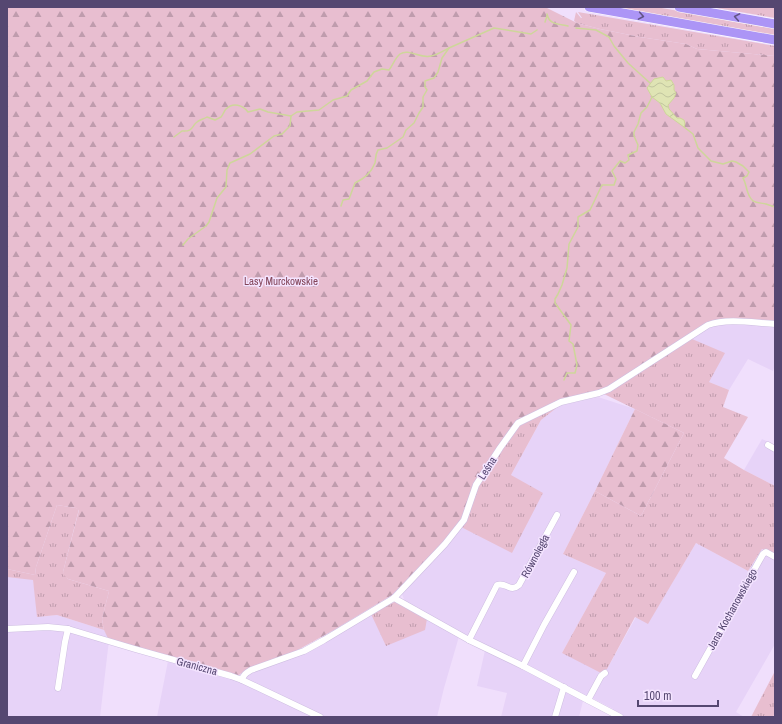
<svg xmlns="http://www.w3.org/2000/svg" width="782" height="724" viewBox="0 0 782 724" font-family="'Archivo Narrow',sans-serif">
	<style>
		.residential { fill: #e7d3f8 }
		.grass { fill: url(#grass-tufts) }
		.forest { fill: url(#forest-firs) }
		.water { fill: url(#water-waves); stroke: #ced69a }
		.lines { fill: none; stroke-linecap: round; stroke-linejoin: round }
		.stream { stroke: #ced69a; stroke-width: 1.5 }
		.minor-casing { stroke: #cebee1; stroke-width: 7 }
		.highway-casing { stroke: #fff; stroke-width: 10 }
		.minor { stroke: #fff; stroke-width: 6 }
		.highway { stroke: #ac95f6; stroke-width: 9 }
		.oneway { stroke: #625385 }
		.labels { text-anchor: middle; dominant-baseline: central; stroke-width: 3; stroke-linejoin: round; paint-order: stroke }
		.park-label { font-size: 11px; fill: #834559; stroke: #f4e4ff }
		.street-label { font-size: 11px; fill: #554771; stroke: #f4e4ff }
	</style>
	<defs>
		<pattern id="grass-tufts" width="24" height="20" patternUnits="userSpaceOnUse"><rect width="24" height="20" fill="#e8bed0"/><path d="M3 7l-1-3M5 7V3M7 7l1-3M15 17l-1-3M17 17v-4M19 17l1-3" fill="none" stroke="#bf9cad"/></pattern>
		<pattern id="forest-firs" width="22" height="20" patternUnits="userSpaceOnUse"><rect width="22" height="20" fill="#e8bed0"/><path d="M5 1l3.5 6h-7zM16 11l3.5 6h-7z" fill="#bf9cad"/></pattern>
		<pattern id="water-waves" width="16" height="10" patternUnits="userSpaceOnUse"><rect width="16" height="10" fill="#dfe4b4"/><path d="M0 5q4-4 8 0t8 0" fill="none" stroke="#c1c59e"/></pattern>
	</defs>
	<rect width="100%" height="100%" fill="#f0dffc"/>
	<g class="residential">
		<polygon points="720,324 775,325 775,365 773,371 748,359 729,390 709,382 692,339 713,325"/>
		<polygon points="598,397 635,409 595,491 563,554 606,573 562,653 607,669 636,617 648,623 696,543 748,571 762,549 775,557 775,644 736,712 744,717 609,717 613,709 592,698 583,701 579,717 501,717 507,693 477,686 486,646 460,633 444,688 437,717 157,717 168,661 238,677 281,696 245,678 244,673 344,630 371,614 405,602 402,594 461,527 512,552 511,475 541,420 559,406"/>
		<polygon points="762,439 775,445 775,486 744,470"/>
		<polygon points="7,577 33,579 38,617 57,615 104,630 109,640 100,717 7,717"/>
	</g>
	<g class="grass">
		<polygon points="608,7 656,7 775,28 775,36"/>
		<polygon points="711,7 768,7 775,8 775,18"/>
		<polygon points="576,12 581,18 582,18 578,12 775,46 775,56 697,49 686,44 640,37 600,29 577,23 574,21"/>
		<polygon points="692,339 725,353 709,382 729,390 723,407 748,417 724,458 744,470 775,486 775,555 762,549 748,571 696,543 648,624 635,617 607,669 601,673 562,653 606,573 563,554 595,491 641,516 684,433 604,394"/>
		<polygon points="559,406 541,420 511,475 543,493 512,553 461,527 478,487 516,428 538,416"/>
		<polygon points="57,505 76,508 79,509 63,572 68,579 109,591 102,619 104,630 57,615 37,617 33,580 7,577 7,569 35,575 36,567"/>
		<polygon points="396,601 427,619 425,630 386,646 371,614"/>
		<polygon points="775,671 775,713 773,717 751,717"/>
	</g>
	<g class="forest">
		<polygon points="7,7 545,7 577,23 600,29 640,37 686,44 697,49 775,56 775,322 717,321 607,388 559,401 515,423 477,478 463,519 435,551 392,595 334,630 294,652 249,669 240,674 238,677 109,640 104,630 102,619 109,591 68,579 64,575 63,572 79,510 76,508 57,505 36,567 35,575 7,569"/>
		<polygon points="635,409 684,433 641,516 595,491"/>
	</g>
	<polygon class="water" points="663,77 666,81 671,80 674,85 674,90 676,93 674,98 668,105 669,109 677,118 680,118 684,120 685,124 684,127 666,114 660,103 652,97 647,88 654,79"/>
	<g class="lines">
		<g class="stream">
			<path d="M547,14C549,25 559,24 568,26"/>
			<polyline points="545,22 547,16"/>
			<polyline points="576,28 596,30 609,37 614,46 628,63 650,83"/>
			<path d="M684,127L693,134L698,148L711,161L723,164L732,161L736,162L743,166L749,172L747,176L743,178C746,183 746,188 748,193C752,204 757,202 766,204C769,205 772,206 775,207"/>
			<path d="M174,137L182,131C193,132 191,127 197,122C199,120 204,119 207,117L215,120L221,117C223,115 224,111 226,109C233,102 243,105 248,112L260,109L268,112L291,116"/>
			<path d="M341,206L343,200L349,199L355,183C365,178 371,173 375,163C376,158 375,155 378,150L387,148L403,137L406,130L414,123L419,113L423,107V97L427,90L425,87V81L434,78L438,72L442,58L449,48L494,28L531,34L537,30"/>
			<path d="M183,245L188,239L206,226L209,222L217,198L226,187L227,170L230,163L250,154L274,136L282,134L290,126L291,116L297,112L319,110L333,100L347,96L351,90L367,81L374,72L382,69L389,70C393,65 395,58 400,54C409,48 420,59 431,56C437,55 443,51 449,48"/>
			<polyline points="564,380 567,373 575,373 577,365 573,344 569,341 571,325 555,303 555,299 558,294 562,285 567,268 569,244 578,227 578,217 590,210 602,185 614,185 616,179 612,171 620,161 625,163 629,160 628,155 637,151 638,145 634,136 634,132 638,124 641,113 647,107 652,97"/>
		</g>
		<g class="minor-casing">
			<g id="minor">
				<polyline points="768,445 775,449"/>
				<polyline points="394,598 469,640 523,666 620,717"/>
				<polyline points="7,629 48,627 68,629 135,649 231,676 242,680 320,717"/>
				<path d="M469,640L497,585C507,582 510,593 519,585L557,515"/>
				<polyline points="523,666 544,625 574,572"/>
				<polyline points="695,676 763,554 766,552 775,557"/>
				<path d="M242,680C243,675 246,673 251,670L304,651L324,640L394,598L445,544L464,520L476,485L500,448L518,423L561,402L599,393L609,389L708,325C728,318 754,323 775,324"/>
				<polyline points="58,688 65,642 68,629"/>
				<polyline points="588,700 601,676 605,673"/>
				<polyline points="555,717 564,687"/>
			</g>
		</g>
		<g class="highway-casing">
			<g id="highway">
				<polyline points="589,7 775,40"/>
				<polyline points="679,7 775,24"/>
			</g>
		</g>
		<use href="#minor" class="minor"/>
		<use href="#highway" class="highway"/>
	</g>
	<defs><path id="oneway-chevron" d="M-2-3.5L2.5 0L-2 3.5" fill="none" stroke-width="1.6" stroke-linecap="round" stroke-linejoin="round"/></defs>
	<g class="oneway">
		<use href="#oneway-chevron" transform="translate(641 16) rotate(10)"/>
		<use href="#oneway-chevron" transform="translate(737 17) rotate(-170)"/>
	</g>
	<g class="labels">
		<g class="park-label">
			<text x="281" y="281">Lasy Murckowskie</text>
		</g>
		<g class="street-label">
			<text transform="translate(487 468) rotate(-57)">Leśna</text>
			<text transform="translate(535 556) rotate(-62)">Równoległa</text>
			<text transform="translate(732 609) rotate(-61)">Jana Kochanowskiego</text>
			<text transform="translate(197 666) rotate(15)">Graniczna</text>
		</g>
	</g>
	<rect width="782" height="724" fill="none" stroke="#554771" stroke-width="16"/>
	<path d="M638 700v6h80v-6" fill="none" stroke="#554771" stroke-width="2"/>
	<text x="644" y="700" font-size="12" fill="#554771" stroke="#f4e4ff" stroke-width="3" paint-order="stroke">100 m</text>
</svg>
